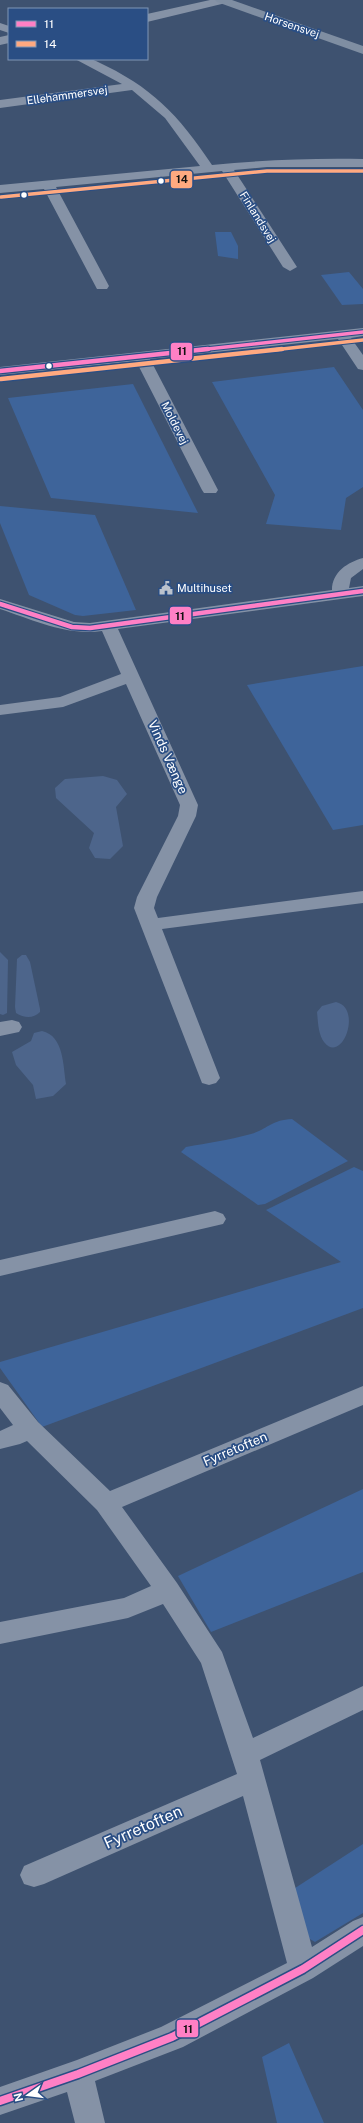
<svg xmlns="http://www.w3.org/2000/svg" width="363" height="2123" viewBox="0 0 363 2123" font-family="'Public Sans',sans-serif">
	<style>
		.green { fill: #3e649a }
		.water { fill: #4d658b }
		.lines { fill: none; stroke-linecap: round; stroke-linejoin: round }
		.minor { fill: #8592a6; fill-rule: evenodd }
		.tertiary { fill: #8592a6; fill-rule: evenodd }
		.secondary { fill: #7f8ea2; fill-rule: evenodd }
		.bus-1-far2-casing { stroke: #2a4e84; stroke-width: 5.5 }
		.bus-1-far1-casing { stroke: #2a4e84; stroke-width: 7 }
		.bus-1-casing { stroke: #2a4e84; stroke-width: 11 }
		.bus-2-far1-casing { stroke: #2a4e84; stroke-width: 5.5 }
		.bus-2-casing { stroke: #2a4e84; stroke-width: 7 }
		.bus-1-far2 { stroke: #ff80c5; stroke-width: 3.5 }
		.bus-1-far1 { stroke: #ff80c5; stroke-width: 4.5 }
		.bus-1 { stroke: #ff80c5; stroke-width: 8 }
		.bus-2-far1 { stroke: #ffa980; stroke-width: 3.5 }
		.bus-2 { stroke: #ffa980; stroke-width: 4.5 }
		.bus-dot { fill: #fff; stroke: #2a4e84; stroke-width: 1.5 }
		.labels { text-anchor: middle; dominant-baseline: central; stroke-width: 3.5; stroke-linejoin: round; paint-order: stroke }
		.far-street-label { font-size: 11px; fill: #fff; stroke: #2a4e84 }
		.far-poi-label { font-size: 11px; fill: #fff; stroke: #2a4e84; text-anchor: start }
		.street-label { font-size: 13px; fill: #fff; stroke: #2a4e84 }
		.near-street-label { font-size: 16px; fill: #fff; stroke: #2a4e84 }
		.line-badge { stroke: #2a4e84; stroke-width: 1.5 }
		.pale-badge-label { font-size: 11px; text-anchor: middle; font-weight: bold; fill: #111 }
	</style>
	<rect width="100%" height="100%" fill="#3e5270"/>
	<g class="green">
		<polygon points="215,232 231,232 238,246 238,259 218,256"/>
		<polygon points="349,272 363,289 363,304 342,305 321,275"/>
		<polygon points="334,367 363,410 363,487 346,498 341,530 266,524 275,495 212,382"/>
		<polygon points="133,384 198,513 51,498 8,398"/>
		<polygon points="0,506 95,515 136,610 83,616 75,615 29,595 0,523"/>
		<polygon points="363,666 363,825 333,830 247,685"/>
		<path d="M292,1119L348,1161L265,1204L258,1205L181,1152L186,1147C207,1143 230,1140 251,1134C268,1129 271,1120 292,1119Z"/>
		<polygon points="354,1167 363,1171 363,1308 42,1427 0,1368 0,1362 341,1262 266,1210"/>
		<polygon points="363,1489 363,1572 211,1632 178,1576"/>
		<polygon points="363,1844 363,1913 315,1942 303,1935 289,1892"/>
		<polygon points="289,2043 324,2123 277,2123 262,2057"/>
	</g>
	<g class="water">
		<polygon points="103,776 117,780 127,794 116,807 123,846 110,859 95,858 89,848 94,833 56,798 55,788 65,779"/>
		<polygon points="0,952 8,960 7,1013 3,1015 0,1014"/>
		<path d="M22,955H26L30,962L40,1009V1012C33,1019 24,1018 16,1013L15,1007L17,959Z"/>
		<path d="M336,1002C363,1008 342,1065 324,1042C318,1034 318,1021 317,1012L322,1006Z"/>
		<path d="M42,1031C64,1036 63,1065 66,1084L53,1096L36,1099L33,1085L16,1065L12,1052L31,1041L34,1033Z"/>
	</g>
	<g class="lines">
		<g class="minor">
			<polygon points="0,23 9,26 9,33 0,30"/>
			<path d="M75,59H91L96,61C152,87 178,114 212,165C263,160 312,158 363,159V167H267L234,170L297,267L290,271L283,267L222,171L56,187L109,286L107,289H97L44,189L0,193V185L200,166L165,118L132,90L0,108V100L122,84Z"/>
			<polygon points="363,328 363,336 351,338 363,355 363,370 358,369 338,339 150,359 218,490 216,493 204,493 202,490 136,361 0,375 0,367"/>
			<path d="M363,558V569L351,578L349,588L363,586V596L118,629L198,805L196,816L157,897L154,908L158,918L363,891V903L162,929L220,1078L216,1083L209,1085L202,1083L134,908L137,897L178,816L180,805L126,684L63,707L0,715V705L60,697L121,674L102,631C67,636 33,620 0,609V599L74,622L90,623L332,590C332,572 348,562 363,558Z"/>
			<polygon points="12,1020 19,1022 22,1027 19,1032 0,1036 0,1022"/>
			<polygon points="215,1211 223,1214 226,1219 223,1224 0,1276 0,1260"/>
			<polygon points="0,1382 8,1385 38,1422 110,1491 363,1386 363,1405 122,1507 177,1583 222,1652 253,1738 363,1686 363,1710 260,1760 312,1947 353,1921 363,1917 363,1946 313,1978 183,2047 95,2081 105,2123 75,2123 67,2092 0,2115 0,2087 77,2060 161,2027 287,1963 243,1796 44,1884 34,1887 24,1884 20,1875 24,1866 237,1774 201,1663 163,1604 128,1618 0,1644 0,1622 124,1598 151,1586 97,1510 27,1441 20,1444 0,1449 0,1431 13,1425 0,1408"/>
		</g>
		<g class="tertiary">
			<polygon points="210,0 232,0 230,2 147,22 147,14"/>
			<polygon points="9,35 9,43 0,45 0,37"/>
		</g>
		<polygon class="secondary" points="215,0 232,0 363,46 363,54 217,2"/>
		<g class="bus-1-far2-casing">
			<polyline id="bus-1-far2" points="198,350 363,332"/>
		</g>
		<g class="bus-1-far1-casing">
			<g id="bus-1-far1">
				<polyline points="0,371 208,349"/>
				<polyline points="0,604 72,627 90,628 363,591"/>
			</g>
		</g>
		<g class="bus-1-casing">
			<polyline id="bus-1" points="0,2101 78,2074 172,2037 303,1969 363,1930"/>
		</g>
		<g class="bus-2-far1-casing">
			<g id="bus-2-far1">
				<polyline points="1,197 267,171 363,171"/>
				<polyline points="273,350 363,340"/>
			</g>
		</g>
		<g class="bus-2-casing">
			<polyline id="bus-2" points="1,379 282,349"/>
		</g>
		<use href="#bus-1-far2" class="bus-1-far2"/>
		<use href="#bus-1-far1" class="bus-1-far1"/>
		<use href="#bus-1" class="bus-1"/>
		<use href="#bus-2-far1" class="bus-2-far1"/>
		<use href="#bus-2" class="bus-2"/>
	</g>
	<defs>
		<g id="civic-bare" transform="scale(1.08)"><path d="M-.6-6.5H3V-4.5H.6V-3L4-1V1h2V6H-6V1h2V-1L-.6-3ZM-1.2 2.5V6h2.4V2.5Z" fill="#bbc2cd" stroke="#2a4e84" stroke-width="2.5" paint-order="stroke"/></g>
	</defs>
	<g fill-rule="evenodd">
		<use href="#civic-bare" x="166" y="588"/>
	</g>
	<g class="bus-dot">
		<circle cx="161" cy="181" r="3.5"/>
		<circle cx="24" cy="195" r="3.5"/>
		<circle cx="49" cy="366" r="3.5"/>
	</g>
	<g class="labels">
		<g class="far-street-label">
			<text transform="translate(292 25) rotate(19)">Horsensvej</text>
			<text transform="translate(67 95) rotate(-8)">Ellehammersvej</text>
			<text transform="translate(258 217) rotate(58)">Finlandsvej</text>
			<text transform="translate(175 423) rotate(63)">Moldevej</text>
		</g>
		<g class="far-poi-label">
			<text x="177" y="588">Multihuset</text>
		</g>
		<g class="street-label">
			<text transform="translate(168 757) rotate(66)">Vinds Vænge</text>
			<text transform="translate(235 1449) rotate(-23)">Fyrretoften</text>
		</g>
		<g class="near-street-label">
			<text transform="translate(143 1827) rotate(-24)">Fyrretoften</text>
		</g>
	</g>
	<g class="line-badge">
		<rect x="170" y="170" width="23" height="19" rx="4" fill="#ffa980"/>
		<rect x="170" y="342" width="23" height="19" rx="4" fill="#ff80c5"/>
		<rect x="169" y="606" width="23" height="19" rx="4" fill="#ff80c5"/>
		<rect x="176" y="2019" width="23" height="19" rx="4" fill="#ff80c5"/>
	</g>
	<g class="pale-badge-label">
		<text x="182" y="183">14</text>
		<text x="182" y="355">11</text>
		<text x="180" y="620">11</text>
		<text x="188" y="2033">11</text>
	</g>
	<rect x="8" y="8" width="140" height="52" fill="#2a4e84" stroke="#7f95b5"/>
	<rect x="16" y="21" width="20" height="6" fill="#ff80c5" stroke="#7f95b5"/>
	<text x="44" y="28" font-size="12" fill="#ffffff">11</text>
	<rect x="16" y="41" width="20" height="6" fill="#ffa980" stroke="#7f95b5"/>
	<text x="44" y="48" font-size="12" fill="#ffffff">14</text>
	<g transform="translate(28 2095) rotate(256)" stroke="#2a4e84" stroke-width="3" paint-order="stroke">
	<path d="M0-3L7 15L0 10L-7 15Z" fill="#ffffff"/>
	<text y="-6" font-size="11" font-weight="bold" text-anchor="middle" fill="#ffffff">N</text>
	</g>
</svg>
